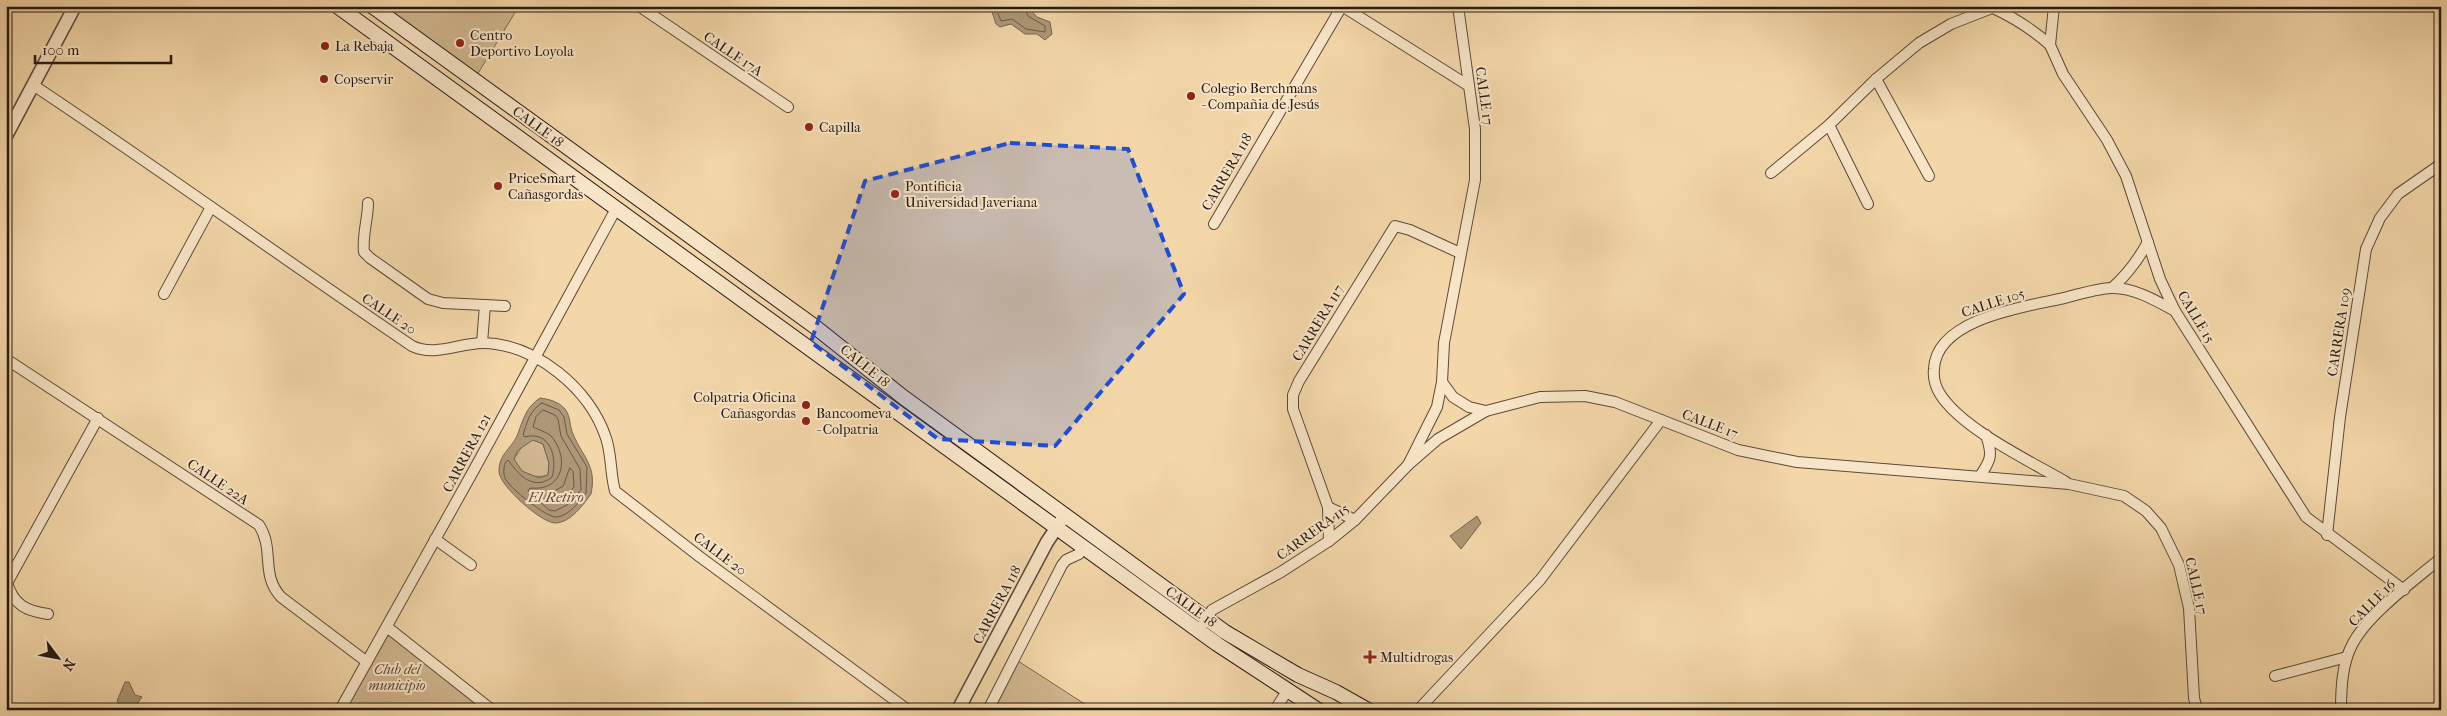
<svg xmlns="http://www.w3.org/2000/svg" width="2447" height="716" viewBox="0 0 2447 716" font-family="'IM FELL French Canon',serif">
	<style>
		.green { fill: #d1b790; stroke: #7c6852 }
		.water { fill: #ae9777; stroke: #786550; fill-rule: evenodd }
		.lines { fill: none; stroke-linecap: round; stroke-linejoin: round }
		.shore { stroke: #6a5846; stroke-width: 1 }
		.minor-casing { stroke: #5a493a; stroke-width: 12 }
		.tertiary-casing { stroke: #5a493a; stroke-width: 15 }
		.secondary-casing { stroke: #271a15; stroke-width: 16 }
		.minor { stroke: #f8e5c7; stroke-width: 10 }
		.tertiary { stroke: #f8e5c7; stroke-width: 12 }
		.secondary { stroke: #f8e5c7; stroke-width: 14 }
		.marked { fill: #1d4ed8; fill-opacity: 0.2; stroke: #1d4ed8; stroke-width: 4; stroke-dasharray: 10 6; stroke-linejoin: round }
		.poi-dot { fill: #8f2418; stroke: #f8e5c7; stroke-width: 2 }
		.labels { text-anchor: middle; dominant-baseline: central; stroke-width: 4; stroke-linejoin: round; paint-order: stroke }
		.poi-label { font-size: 14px; fill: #271a15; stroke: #f8e5c7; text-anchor: start }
		.street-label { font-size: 14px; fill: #271a15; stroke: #f8e5c7 }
		.park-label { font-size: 14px; font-style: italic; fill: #5a493a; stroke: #f8e5c7 }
		.water-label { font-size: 15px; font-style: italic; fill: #5d4c3c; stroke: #f8e5c7 }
	</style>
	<rect width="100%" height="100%" fill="#f4d7a9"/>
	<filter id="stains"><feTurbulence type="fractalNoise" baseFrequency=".004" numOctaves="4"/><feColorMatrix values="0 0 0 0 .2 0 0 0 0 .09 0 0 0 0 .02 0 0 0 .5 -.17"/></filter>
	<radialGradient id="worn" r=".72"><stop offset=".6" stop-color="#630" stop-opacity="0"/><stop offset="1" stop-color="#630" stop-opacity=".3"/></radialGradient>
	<g class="green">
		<polygon points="372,6 519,6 474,80"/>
		<path d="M533,440L543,444L549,463L548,475C534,479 518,475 514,459L523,445Z"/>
		<polygon points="387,627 492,710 340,710"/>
		<polygon points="1015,659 1094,710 988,710"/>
	</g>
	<g class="water">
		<polygon points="990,6 1027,6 1037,17 1050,22 1052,34 1045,40 1037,34 1025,34 1011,24 1000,27 996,24"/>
		<path d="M540,398C549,399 559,402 565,409C571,417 569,425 573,434C583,458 597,465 591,494C583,505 571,522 556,523C542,524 500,486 499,472C498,455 511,449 517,436C523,420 526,407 540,398ZM533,440L543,444L549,463L548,475L539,478L522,471L514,459L518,450Z"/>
		<polygon points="1477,516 1481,523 1461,549 1450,536"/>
		<polygon points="125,682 129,682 135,695 142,697 134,708 128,705 123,705 123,710 117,701"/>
	</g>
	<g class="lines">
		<g class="shore">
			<polyline points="995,6 1001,21 1012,19 1026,29 1045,32 1045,26 1028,16 1023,6"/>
			<path d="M542,403L559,410L564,417L567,434L587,467L586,493C579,502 570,515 557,517C548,519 508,487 505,478C503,473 504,467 505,463L508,460C518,474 533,492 552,477C558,458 550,430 525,437L523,435C527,422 530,410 542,403Z"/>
			<path d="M543,410L555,415L558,419L561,436L580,469L581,490L567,505L555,511L549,510L528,491L530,488C565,492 569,456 551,436C545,431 539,430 533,427L536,417Z"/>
			<polygon points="570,468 573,471 574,487 563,499 553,503 548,495 563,486"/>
		</g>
		<g class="minor-casing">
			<g id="minor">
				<polyline points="639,6 788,107"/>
				<polyline points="2054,6 2050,45 2063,74 2107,140 2126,176 2160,279 2175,311 2306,517 2404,590"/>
				<path d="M1993,8C2015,18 2032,29 2050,45"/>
				<polyline points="1876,79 1929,176"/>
				<path d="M33,85C161,170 285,260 412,346C435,357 459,343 483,343C536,344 590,389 606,438C612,456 610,473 615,491L700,557L908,710"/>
				<polyline points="1829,125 1868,204"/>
				<polyline points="1771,173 1829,125 1876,79 1919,43 1951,24 1997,6"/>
				<path d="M368,203C368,219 362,236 364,252L370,258L428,299L443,303L505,306"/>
				<polyline points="1214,224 1342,6 1469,86"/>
				<path d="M2112,288C2128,274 2138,260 2148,242"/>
				<polyline points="164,294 211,207"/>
				<polyline points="482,343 485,305"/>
				<path d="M6,359L259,525C275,550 260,574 281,597L367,662"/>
				<polyline points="1442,382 1453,397 1469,407 1486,411 1540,397 1585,396 1615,402 1738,450 1797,462 2069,484 2124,496 2146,511 2161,528 2179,565 2189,608 2194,698 2197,710"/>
				<polyline points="1408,465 1437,407 1442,382 1444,343 1475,180 1475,129 1458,6"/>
				<path d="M1980,476C1991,460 1993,455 1986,435"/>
				<path d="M2066,482C2030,461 1962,429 1940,394C1935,386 1933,378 1934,369C1936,320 2021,307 2060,299C2076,295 2095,289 2111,288C2133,287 2157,301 2175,311"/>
				<polyline points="1328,507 1355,520"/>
				<polyline points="2327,535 2340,417 2366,249 2380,218 2398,194 2441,164"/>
				<polyline points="435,539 471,565"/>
				<polyline points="1329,541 1328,507 1293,409 1293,395 1299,381 1395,226 1410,230 1460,253"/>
				<path d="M48,614C26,611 14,605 7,583L98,418"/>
				<polyline points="1204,623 1212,610 1281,572 1329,541 1355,520 1408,465 1438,439 1486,411"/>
				<polyline points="387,627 492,710"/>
				<polyline points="2275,676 2347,657"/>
				<polyline points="340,710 475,468 617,207"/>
				<polyline points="988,710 1062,565 1066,560 1079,554"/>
				<polyline points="1275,710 1287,691"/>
				<polyline points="1418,710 1540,580 1661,420"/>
				<path d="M2341,710C2341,689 2342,664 2352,645C2367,615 2415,580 2441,558"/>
			</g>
		</g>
		<g class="tertiary-casing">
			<g id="tertiary">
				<polyline points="6,136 75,6"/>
				<polyline points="958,710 1047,542 1065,515"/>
			</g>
		</g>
		<g class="secondary-casing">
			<g id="secondary">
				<polyline points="337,6 1217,644 1318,710"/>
				<polyline points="372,6 814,326 903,397 1225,632 1298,675 1336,692 1368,710"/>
			</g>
		</g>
		<use href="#minor" class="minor"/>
		<use href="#tertiary" class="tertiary"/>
		<use href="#secondary" class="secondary"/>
	</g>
	<path class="marked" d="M1010,143L1128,149L1184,294L1055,446L938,439L811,342L865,181Z"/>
	<g class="poi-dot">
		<circle cx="460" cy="43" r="5"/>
		<circle cx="325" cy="46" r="5"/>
		<circle cx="324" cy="79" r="5"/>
		<circle cx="1191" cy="96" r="5"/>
		<circle cx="809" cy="127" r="5"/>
		<circle cx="498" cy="186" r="5"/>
		<circle cx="895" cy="194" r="5"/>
		<circle cx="806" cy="405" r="5"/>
		<circle cx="806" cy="421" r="5"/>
		<path d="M1367.5 649.5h5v5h5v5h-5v5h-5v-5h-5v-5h5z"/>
	</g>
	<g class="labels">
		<g class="poi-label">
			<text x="470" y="35">Centro<tspan x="470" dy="16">Deportivo Loyola</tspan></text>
			<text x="335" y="46">La Rebaja</text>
			<text x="334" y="79">Copservir</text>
			<text x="1201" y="88">Colegio Berchmans<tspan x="1201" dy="16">- Compañia de Jesús</tspan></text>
			<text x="819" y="127">Capilla</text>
			<text x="508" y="178">PriceSmart<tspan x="508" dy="16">Cañasgordas</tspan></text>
			<text x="905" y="186">Pontificia<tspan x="905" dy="16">Universidad Javeriana</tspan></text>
			<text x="796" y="397" text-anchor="end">Colpatria Oficina<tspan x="796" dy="16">Cañasgordas</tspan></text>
			<text x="816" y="413">Bancoomeva<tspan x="816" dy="16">- Colpatria</tspan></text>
			<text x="1380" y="657">Multidrogas</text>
		</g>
		<g class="street-label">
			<text transform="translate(733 54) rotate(34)">CALLE 17A</text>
			<text transform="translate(1484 96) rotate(82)">CALLE 17</text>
			<text transform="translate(538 127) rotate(36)">CALLE 18</text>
			<text transform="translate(1227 172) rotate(-60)">CARRERA 118</text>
			<text transform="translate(1993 303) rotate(-18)">CALLE 105</text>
			<text transform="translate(389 314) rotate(34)">CALLE 20</text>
			<text transform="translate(2196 317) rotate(59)">CALLE 15</text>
			<text transform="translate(1318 323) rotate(-59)">CARRERA 117</text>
			<text transform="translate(2339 332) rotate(-81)">CARRERA 109</text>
			<text transform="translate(865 366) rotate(39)">CALLE 18</text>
			<text transform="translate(1710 424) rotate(21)">CALLE 17</text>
			<text transform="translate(467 453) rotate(-62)">CARRERA 121</text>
			<text transform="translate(218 482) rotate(34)">CALLE 22A</text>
			<text transform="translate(1313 532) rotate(-36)">CARRERA 115</text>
			<text transform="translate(720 554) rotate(37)">CALLE 20</text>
			<text transform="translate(2196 586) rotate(77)">CALLE 17</text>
			<text transform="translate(2372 603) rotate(-45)">CALLE 16</text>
			<text transform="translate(997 605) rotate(-62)">CARRERA 118</text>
			<text transform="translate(1191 607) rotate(36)">CALLE 18</text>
		</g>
		<g class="park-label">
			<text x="397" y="669">Club del<tspan x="397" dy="16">municipio</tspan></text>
		</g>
		<g class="water-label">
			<text x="556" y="497">El Retiro</text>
		</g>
	</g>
	<rect width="2447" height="716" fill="none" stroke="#f4d7a9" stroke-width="25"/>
	<rect x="8" y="8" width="2432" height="701" fill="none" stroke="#271a15" stroke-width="2.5"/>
	<rect x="12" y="12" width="2422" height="691" fill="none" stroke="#271a15"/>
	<g transform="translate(58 658) rotate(122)" stroke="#f8e5c7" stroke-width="4" paint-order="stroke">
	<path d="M0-4L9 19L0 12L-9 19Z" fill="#271a15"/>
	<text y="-8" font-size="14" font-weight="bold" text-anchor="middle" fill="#271a15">N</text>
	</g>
	<path d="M35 55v8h136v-8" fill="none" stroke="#271a15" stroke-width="2.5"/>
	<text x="42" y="55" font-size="15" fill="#271a15" stroke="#f8e5c7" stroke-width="4" paint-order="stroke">100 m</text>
	<rect width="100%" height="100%" filter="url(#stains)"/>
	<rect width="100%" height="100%" fill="url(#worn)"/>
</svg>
